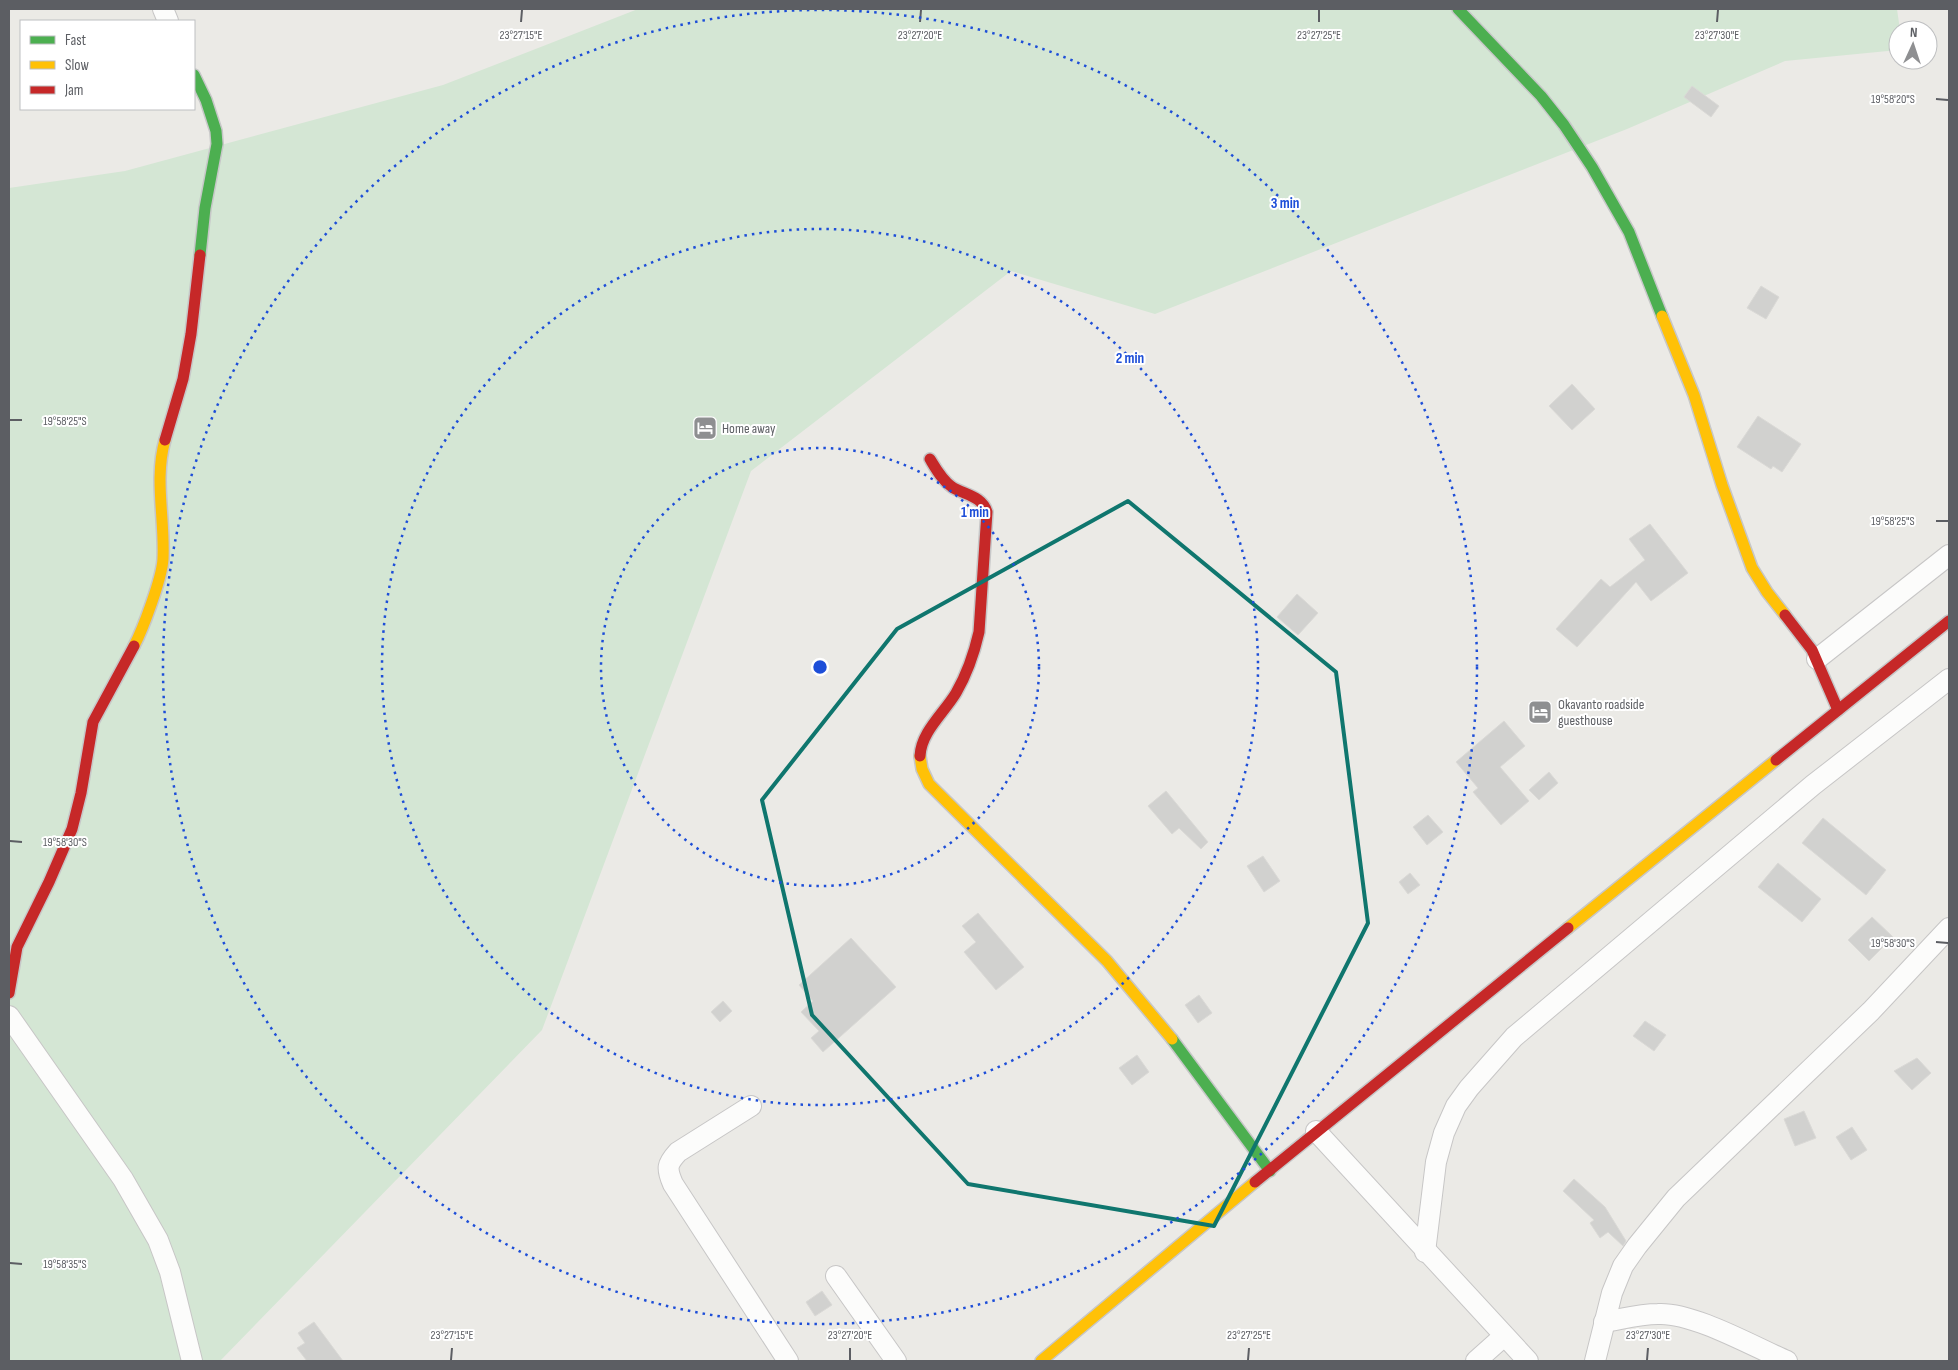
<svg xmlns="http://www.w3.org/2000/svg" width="1958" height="1370" viewBox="0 0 1958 1370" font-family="'Sofia Sans Condensed',sans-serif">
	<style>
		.green { fill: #d4e6d4 }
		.building { fill: #d1d1cf; stroke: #dad9d6 }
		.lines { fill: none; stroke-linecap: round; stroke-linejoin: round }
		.street-casing { stroke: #c7c6c6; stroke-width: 22 }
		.fast-casing { stroke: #c7c7c8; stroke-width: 14 }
		.slow-casing { stroke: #c7c7c8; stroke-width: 14 }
		.jam-casing { stroke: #c7c7c8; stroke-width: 14 }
		.street { stroke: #fcfcfb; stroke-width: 20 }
		.fast { stroke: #4caf50; stroke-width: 11 }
		.slow { stroke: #ffc107; stroke-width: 11 }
		.jam { stroke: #c62828; stroke-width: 11 }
		.marked { fill: none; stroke: #0f766e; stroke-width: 4; stroke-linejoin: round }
		.ticks { fill: none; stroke: #5c5e63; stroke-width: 2 }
		.ring { fill: none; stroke: #1d4ed8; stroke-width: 2.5; stroke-dasharray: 2.5 5 }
		.labels { text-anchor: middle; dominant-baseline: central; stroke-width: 4; stroke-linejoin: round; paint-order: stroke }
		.poi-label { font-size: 14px; fill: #5c5e63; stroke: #fff; text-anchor: start }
		.ticks-label { font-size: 12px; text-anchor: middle; fill: #5c5e63; stroke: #fff; stroke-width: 4; stroke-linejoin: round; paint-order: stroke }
		.centre { fill: #1d4ed8; stroke: #fff; stroke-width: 2.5 }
		.ring-label { font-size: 15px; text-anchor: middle; font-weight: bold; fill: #1d4ed8; stroke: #fff; stroke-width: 4; stroke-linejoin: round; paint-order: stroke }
	</style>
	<rect width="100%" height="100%" fill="#ebeae6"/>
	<polygon class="green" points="638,9 1897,9 1900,30 1898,30 1898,50 1785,61 1627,129 1155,314 1011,271 751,471 542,1030 220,1361 9,1361 9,188 125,171 443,85"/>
	<g class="building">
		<polygon points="1692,86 1719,106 1711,117 1684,97"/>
		<polygon points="1761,286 1779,297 1766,319 1747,308"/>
		<polygon points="1572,384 1595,409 1572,430 1549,406"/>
		<polygon points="1758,416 1801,444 1782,472 1773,466 1771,469 1737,447"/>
		<polygon points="1650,524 1688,573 1651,601 1636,582 1577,647 1556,629 1601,579 1610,587 1645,560 1629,539"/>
		<polygon points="1297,594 1318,613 1298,635 1277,617"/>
		<polygon points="1504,721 1525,746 1500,767 1529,801 1501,825 1473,792 1478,788 1456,762"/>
		<polygon points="1549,772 1558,783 1539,800 1529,790"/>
		<polygon points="1166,791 1208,842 1201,849 1179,828 1172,834 1148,806"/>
		<polygon points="1428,815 1443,832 1427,845 1413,827"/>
		<polygon points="1823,818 1886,870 1866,895 1802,843"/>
		<polygon points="1263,856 1280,881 1264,892 1247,866"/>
		<polygon points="1778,863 1821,899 1802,922 1758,887"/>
		<polygon points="1410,873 1420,885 1408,894 1399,882"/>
		<polygon points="978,913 1024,967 996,990 964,952 976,942 962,926"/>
		<polygon points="1872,917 1893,937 1869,961 1848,940"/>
		<polygon points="851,938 896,987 823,1052 811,1038 819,1031 801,1012 813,1001 799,985"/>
		<polygon points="1199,995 1212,1013 1198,1023 1185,1005"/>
		<polygon points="723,1001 732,1011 720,1022 711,1012"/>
		<polygon points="1645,1021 1666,1035 1654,1051 1633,1036"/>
		<polygon points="1137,1055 1149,1072 1132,1085 1119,1068"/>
		<polygon points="1917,1058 1931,1073 1912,1090 1894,1071"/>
		<polygon points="1804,1111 1816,1138 1795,1146 1784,1119"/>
		<polygon points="1852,1127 1867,1150 1851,1160 1836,1137"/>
		<polygon points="1574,1179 1605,1207 1626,1241 1623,1246 1608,1232 1600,1238 1590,1223 1594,1220 1563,1191"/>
		<polygon points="822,1291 832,1305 815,1316 806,1302"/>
		<polygon points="314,1322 343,1361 307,1361 297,1348 305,1343 298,1333"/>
	</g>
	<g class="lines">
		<g class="street-casing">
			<g id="street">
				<polyline points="163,9 168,21"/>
				<polyline points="1817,659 1949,555"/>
				<polyline points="9,1016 123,1179 158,1240 170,1272 192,1361"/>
				<path d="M751,1106L678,1152C667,1164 666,1168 673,1184L788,1361"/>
				<polyline points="1316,1131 1528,1361"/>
				<polyline points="1425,1252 1436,1162 1444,1133 1456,1106 1469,1088 1514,1037 1813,785 1949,679"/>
				<polyline points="836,1276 896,1361"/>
				<path d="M1604,1322C1622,1319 1640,1314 1658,1314C1693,1312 1754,1347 1787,1361"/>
				<polyline points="1476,1361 1504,1336"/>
				<polyline points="1595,1361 1612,1293 1623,1266 1637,1246 1676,1198 1871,1011 1949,928"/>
			</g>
		</g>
		<g class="fast-casing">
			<g id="fast">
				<polyline points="1458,9 1541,96 1564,125 1592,167 1629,232 1662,316"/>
				<polyline points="194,75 206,100 216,131 217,144 205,208 200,255"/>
				<polyline points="1172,1039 1270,1171"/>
			</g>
		</g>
		<g class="slow-casing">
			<g id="slow">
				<polyline points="1662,316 1694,395 1722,485 1752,568 1767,592 1785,615"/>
				<path d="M134,646C143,629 162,578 163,559C165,519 154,479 165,440"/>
				<polyline points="920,756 922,769 929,784 1107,961 1172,1039"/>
				<polyline points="1568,928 1776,760"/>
				<polyline points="1041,1361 1255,1182"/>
			</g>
		</g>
		<g class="jam-casing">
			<g id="jam">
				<polyline points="165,440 183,379 191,334 200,255"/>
				<polyline points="1785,615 1812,650 1838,710"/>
				<path d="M920,756C921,732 944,713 956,693C967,674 974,654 979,632L987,512C982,496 965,495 952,487C942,480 936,469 930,459"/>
				<polyline points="1776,760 1949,621"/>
				<polyline points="9,993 17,947 49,882 72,829 81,793 93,722 134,646"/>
				<polyline points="1255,1182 1568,928"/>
			</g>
		</g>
		<use href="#street" class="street"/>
		<use href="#fast" class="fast"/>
		<use href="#slow" class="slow"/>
		<use href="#jam" class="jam"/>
	</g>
	<path class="marked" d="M1128,501L1336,672L1368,923L1214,1226L968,1184L812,1015L762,800L897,629Z"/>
	<path class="ticks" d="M521,22L522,10M920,22L921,10M1319,22V10M1717,22L1718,10M1936,99L1948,100M10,420H22M1936,521H1948M10,841L22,842M1936,942L1948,943M10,1263L22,1264M451,1360L452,1348M850,1360V1348M1248,1360L1249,1348M1647,1360L1648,1348"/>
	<g class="ring">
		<circle cx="820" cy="667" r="219"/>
		<circle cx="820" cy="667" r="438"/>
		<circle cx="820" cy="667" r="657"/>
	</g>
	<defs>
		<g id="hotel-square" transform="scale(1.25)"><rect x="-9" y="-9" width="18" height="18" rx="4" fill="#8e8f91" stroke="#fff"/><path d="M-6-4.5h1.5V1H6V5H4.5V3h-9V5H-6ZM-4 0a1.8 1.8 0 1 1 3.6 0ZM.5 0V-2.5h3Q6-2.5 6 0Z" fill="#fff"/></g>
	</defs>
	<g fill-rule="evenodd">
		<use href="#hotel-square" x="705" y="428"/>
		<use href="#hotel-square" x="1540" y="712"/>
	</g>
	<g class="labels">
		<g class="poi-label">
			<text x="722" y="428">Home away</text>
			<text x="1558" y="704">Okavanto roadside<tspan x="1558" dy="16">guesthouse</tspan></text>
		</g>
	</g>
	<g class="ticks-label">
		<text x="521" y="39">23°27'15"E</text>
		<text x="920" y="39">23°27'20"E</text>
		<text x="1319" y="39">23°27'25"E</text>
		<text x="1717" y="39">23°27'30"E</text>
		<text x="1893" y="103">19°58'20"S</text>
		<text x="65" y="425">19°58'25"S</text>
		<text x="1893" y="525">19°58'25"S</text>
		<text x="65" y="846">19°58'30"S</text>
		<text x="1893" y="947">19°58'30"S</text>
		<text x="65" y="1268">19°58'35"S</text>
		<text x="452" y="1339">23°27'15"E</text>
		<text x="850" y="1339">23°27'20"E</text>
		<text x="1249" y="1339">23°27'25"E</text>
		<text x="1648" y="1339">23°27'30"E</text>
	</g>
	<circle cx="820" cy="667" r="8" class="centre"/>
	<g class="ring-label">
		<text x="1285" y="208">3 min</text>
		<text x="1130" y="363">2 min</text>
		<text x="975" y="517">1 min</text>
	</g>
	<rect width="1958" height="1370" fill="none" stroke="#5c5e63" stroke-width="20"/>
	<rect x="20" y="20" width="175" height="90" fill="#ffffff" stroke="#bebfc1"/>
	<rect x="30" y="36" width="25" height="8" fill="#4caf50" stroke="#bebfc1"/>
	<text x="65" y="45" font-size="15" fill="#5c5e63">Fast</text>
	<rect x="30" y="61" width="25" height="8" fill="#ffc107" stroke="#bebfc1"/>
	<text x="65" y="70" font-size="15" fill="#5c5e63">Slow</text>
	<rect x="30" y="86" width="25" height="8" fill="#c62828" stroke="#bebfc1"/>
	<text x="65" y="95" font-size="15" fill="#5c5e63">Jam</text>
	<g transform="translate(1913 45) rotate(3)"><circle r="24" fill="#ffffff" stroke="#bebfc1"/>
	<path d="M0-4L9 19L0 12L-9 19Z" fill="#8e8f91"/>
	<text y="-8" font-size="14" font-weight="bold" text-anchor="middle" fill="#5c5e63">N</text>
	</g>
</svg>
